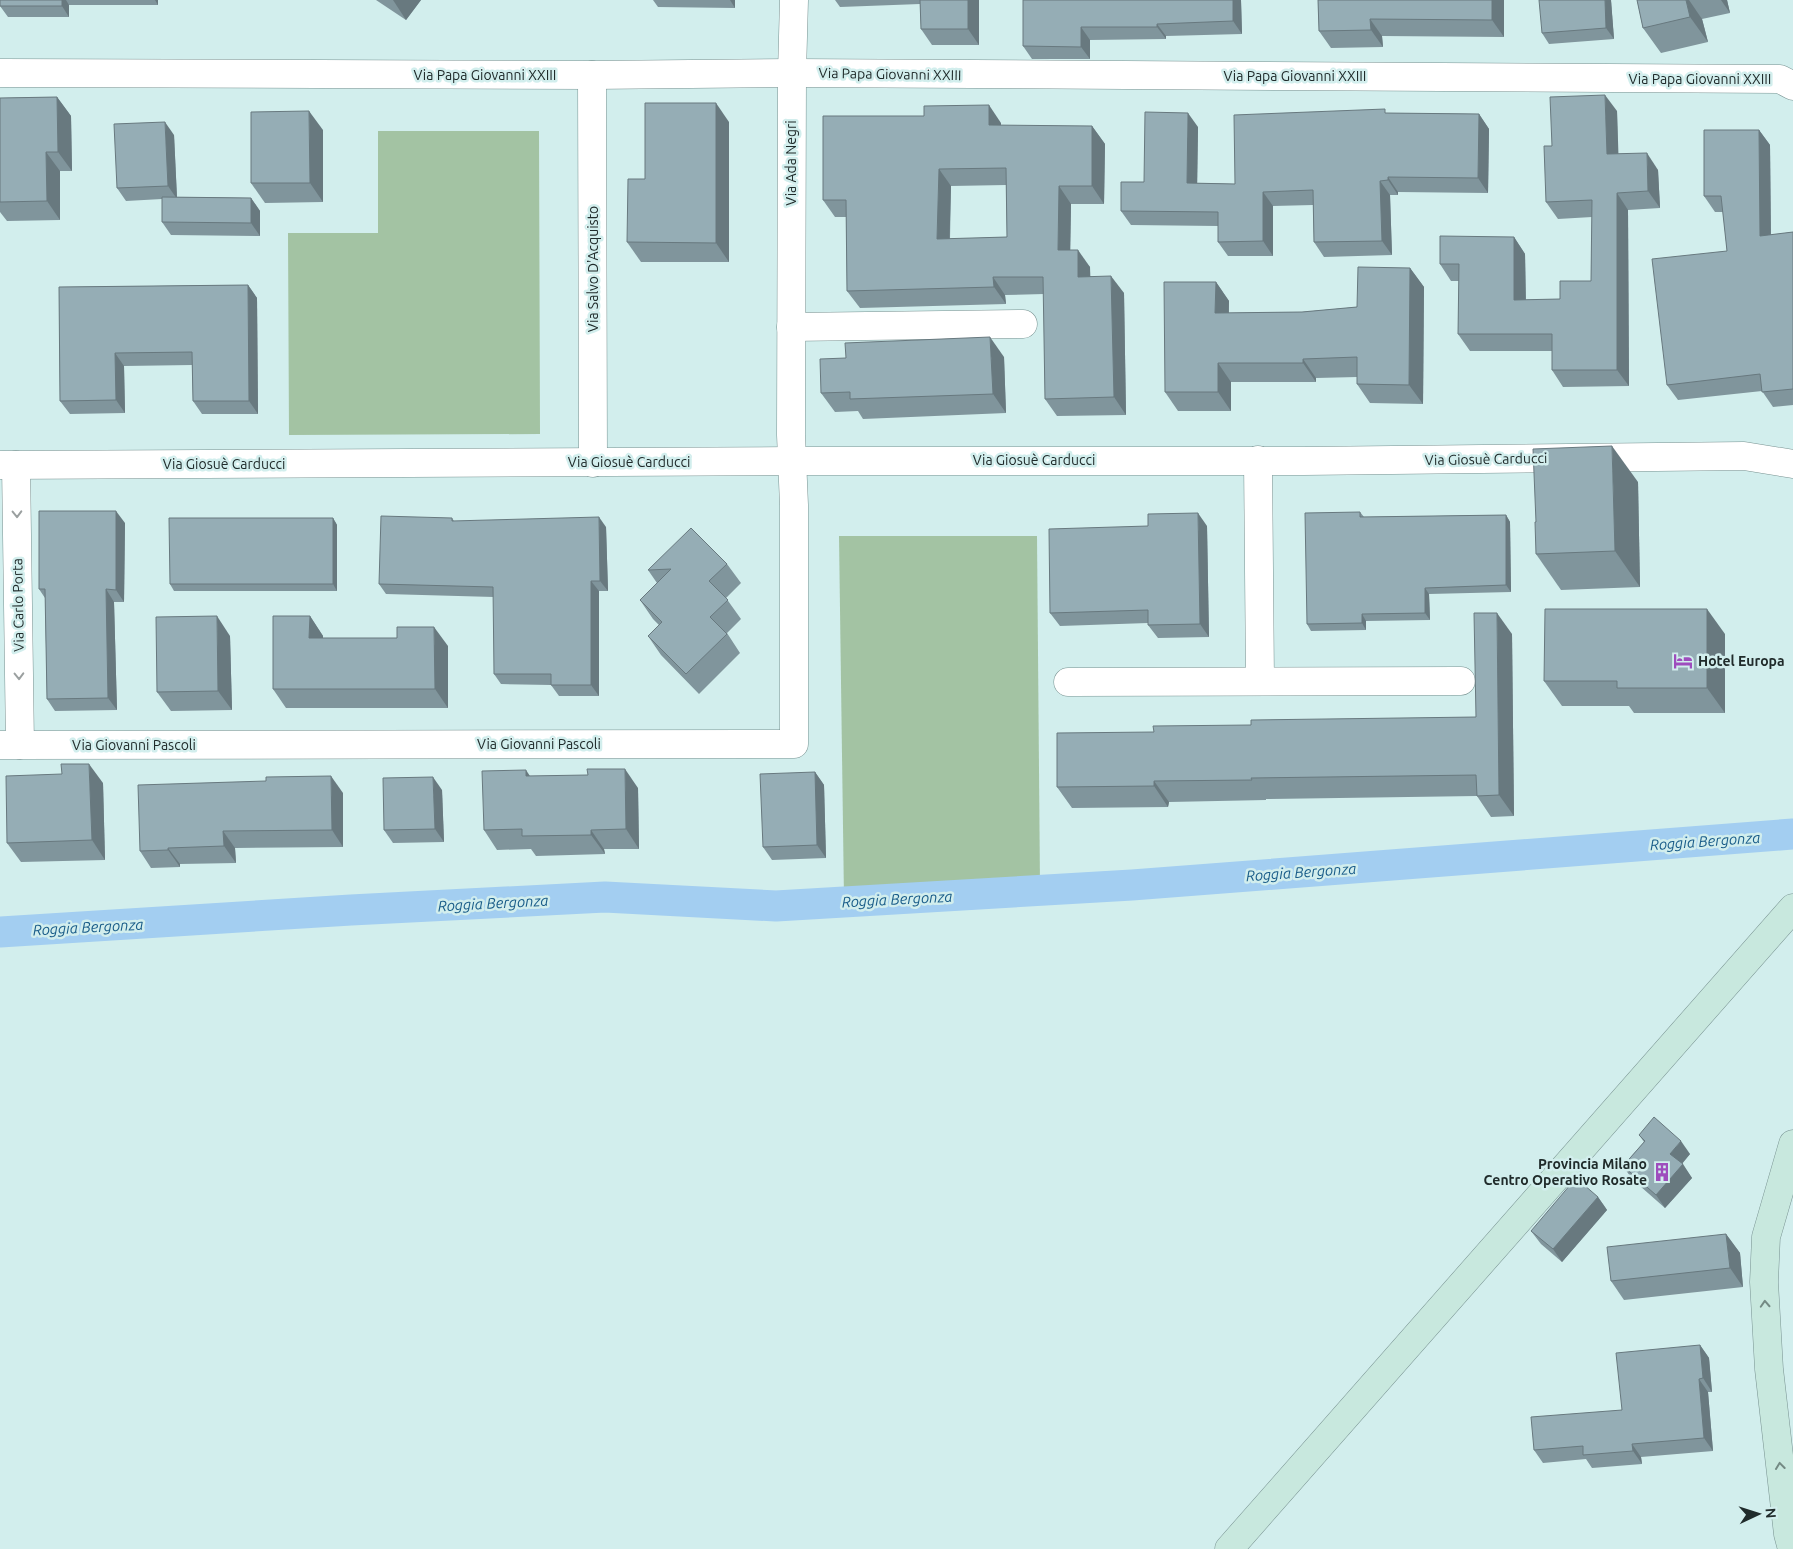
<svg xmlns="http://www.w3.org/2000/svg" width="1793" height="1549" viewBox="0 0 1793 1549" font-family="Ubuntu,sans-serif">
	<style>
		.green { fill: #a3c3a3 }
		.lines { fill: none; stroke-linecap: round; stroke-linejoin: round }
		.canal { stroke: #a3cef1; stroke-width: 31 }
		.street-casing { stroke: #789291; stroke-width: 29 }
		.secondary-casing { stroke: #789291; stroke-width: 29 }
		.street { stroke: #fff; stroke-width: 28 }
		.secondary { stroke: #c8e8de; stroke-width: 28 }
		.wall { fill: #80959c; fill-rule: evenodd }
		.shaded-wall { fill: #68797f }
		.building { fill: #95adb5; stroke: #68797f; fill-rule: evenodd }
		.oneway { stroke: #9ba0a0 }
		.oneway2 { stroke: #748a84 }
		.labels { text-anchor: middle; dominant-baseline: central; stroke-width: 5; stroke-linejoin: round; paint-order: stroke }
		.street-label { font-size: 14px; fill: #202b2b; stroke: #d2eeed }
		.poi-label { font-size: 14px; font-weight: bold; fill: #202b2b; stroke: #d2eeed; text-anchor: start }
		.water-label { font-size: 15px; font-style: italic; fill: #1a5d89; stroke: #d2eeed }
	</style>
	<rect width="100%" height="100%" fill="#d2eeed"/>
	<g class="green">
		<polygon points="378,131 539,131 540,434 289,435 288,233 378,233"/>
		<polygon points="839,536 1037,536 1040,886 844,899"/>
	</g>
	<g class="lines">
		<polyline class="canal" points="0,932 351,910 605,897 776,906 1132,885 1793,834"/>
		<g class="street-casing">
			<g id="street">
				<polyline points="0,73 592,75 792,73 1780,79 1793,86"/>
				<polyline points="592,75 593,463"/>
				<polyline points="791,327 1023,324"/>
				<polyline points="1258,460 1260,681"/>
				<polyline points="0,465 792,461 1304,461 1744,456 1793,464"/>
				<polyline points="16,465 20,745"/>
				<polyline points="1068,682 1461,681"/>
				<polyline points="0,745 794,744 794,505 791,435 792,73 794,0"/>
			</g>
		</g>
		<g class="secondary-casing">
			<g id="secondary">
				<polyline points="1229,1549 1793,908"/>
				<polyline points="1792,1549 1788,1534 1769,1369 1764,1282 1766,1237 1793,1144"/>
			</g>
		</g>
		<use href="#street" class="street"/>
		<use href="#secondary" class="secondary"/>
	</g>
	<g class="wall">
		<polygon points="0,0 158,0 158,5 69,5 69,17 8,17 0,6"/>
		<polygon points="376,0 421,0 406,20"/>
		<polygon points="653,0 735,0 735,8 658,7"/>
		<polygon points="835,0 979,0 979,45 932,45 921,29 920,4 840,7"/>
		<polygon points="1023,0 1241,0 1242,34 1166,36 1166,39 1090,40 1090,59 1032,59 1023,46"/>
		<polygon points="1318,0 1504,0 1504,37 1382,36 1383,47 1331,48 1319,31"/>
		<polygon points="1611,0 1614,39 1549,44 1542,33"/>
		<polygon points="1637,0 1727,0 1730,13 1702,19 1708,42 1661,53 1643,28"/>
		<polygon points="57,97 71,116 72,171 60,171 60,220 7,221 0,212 0,98"/>
		<polygon points="1617,111 1618,154 1658,170 1660,208 1628,210 1629,386 1563,387 1552,370 1552,351 1470,351 1458,334 1459,281 1451,281 1440,264 1514,237 1525,254 1526,300 1560,299 1591,281 1592,217 1558,219 1546,202 1552,146"/>
		<polygon points="1388,113 1479,114 1489,129 1488,193 1398,192 1398,195 1390,195 1392,255 1324,257 1314,242 1313,205 1273,206 1273,256 1228,256 1218,242 1218,226 1131,225 1121,211 1144,182 1198,127 1197,183 1235,184"/>
		<polygon points="729,122 729,262 641,262 627,242 645,179"/>
		<path d="M1001,123V126H1092L1105,144L1104,204H1071L1070,250L1090,267V276L1124,293L1126,415L1057,416L1045,399L1044,294L1005,295L1006,304L860,308L847,291L846,217H835L823,200ZM1006,185L1007,237L950,239L951,186Z"/>
		<polygon points="323,130 323,202 265,203 251,183"/>
		<polygon points="1759,130 1770,145 1771,235 1793,232 1793,405 1773,407 1762,391 1678,400 1667,385 1727,251 1723,212 1715,212 1704,196"/>
		<polygon points="174,135 177,197 251,198 260,211 260,236 171,235 162,222 162,199 126,201 117,188"/>
		<polygon points="1410,268 1424,287 1423,404 1370,403 1357,384 1357,377 1316,378 1316,382 1231,382 1231,411 1178,411 1165,392 1216,282 1229,301 1229,313 1302,312 1357,307"/>
		<polygon points="248,285 257,298 258,414 202,414 193,401 192,365 124,366 125,413 70,414 60,401 59,287"/>
		<polygon points="1004,357 1006,413 863,419 858,411 835,412 821,393"/>
		<polygon points="1638,482 1640,587 1561,590 1536,554"/>
		<polygon points="1360,512 1364,517 1506,515 1510,522 1511,592 1429,594 1430,620 1366,621 1366,630 1311,631 1307,624"/>
		<polygon points="333,518 337,525 337,591 174,591 170,584"/>
		<polygon points="452,518 454,521 606,527 608,591 599,591 599,696 559,696 551,685 501,684 494,674 494,597 386,594 379,584"/>
		<polygon points="125,523 124,602 114,602 117,710 55,711 47,699 45,598 39,589"/>
		<polygon points="1207,526 1209,637 1158,638 1148,625 1148,623 1060,626 1050,613"/>
		<polygon points="727,564 741,583 726,598 741,619 727,633 740,653 699,694 661,655 648,636 659,625 653,619 640,600 657,583 648,570"/>
		<polygon points="310,616 323,636 323,638 448,646 448,708 286,708 273,689"/>
		<polygon points="1512,634 1514,816 1491,817 1477,796 1266,799 1266,800 1169,802 1168,807 1072,808 1057,787 1251,725 1476,717"/>
		<polygon points="1725,634 1725,713 1634,713 1629,706 1562,706 1544,681"/>
		<polygon points="230,636 232,710 171,711 157,692"/>
		<polygon points="815,772 824,785 826,858 772,860 763,847"/>
		<polygon points="103,783 105,860 21,862 7,843"/>
		<polygon points="638,788 639,849 604,849 605,854 536,856 531,849 497,850 484,830"/>
		<polygon points="442,790 444,842 393,843 384,830"/>
		<polygon points="343,793 343,847 235,848 236,863 180,864 180,867 151,868 140,851"/>
		<polygon points="1639,1135 1690,1154 1682,1164 1692,1178 1665,1208 1632,1179 1623,1166 1644,1142"/>
		<polygon points="1598,1197 1607,1210 1562,1262 1541,1244 1531,1231"/>
		<polygon points="1726,1234 1740,1253 1743,1287 1624,1300 1611,1281"/>
		<polygon points="1700,1345 1709,1358 1712,1392 1708,1392 1713,1451 1641,1457 1642,1464 1592,1468 1586,1459 1543,1463 1534,1450 1622,1410"/>
	</g>
	<g class="shaded-wall">
		<polygon points="62,0 66,0 69,5 69,17 62,6"/>
		<polygon points="155,0 158,0 158,5"/>
		<polygon points="393,0 421,0 406,20"/>
		<polygon points="730,0 735,0 735,8"/>
		<polygon points="968,0 979,0 979,45 968,29"/>
		<polygon points="1233,0 1241,0 1242,34 1233,21"/>
		<polygon points="1492,0 1504,0 1504,37 1492,20"/>
		<polygon points="1605,0 1611,0 1614,39 1606,28"/>
		<polygon points="1686,0 1689,0 1702,19 1708,42 1690,17"/>
		<polygon points="1721,0 1727,0 1730,13"/>
		<polygon points="1370,19 1382,36 1383,47 1371,30"/>
		<polygon points="1157,24 1166,36 1166,39 1157,27"/>
		<polygon points="1081,27 1090,40 1090,59 1081,47"/>
		<polygon points="1605,95 1617,111 1619,171 1607,154"/>
		<polygon points="57,97 71,116 72,171 58,152"/>
		<polygon points="716,103 729,122 729,262 716,243"/>
		<polygon points="989,105 1001,123 1001,143 989,125"/>
		<polygon points="309,111 323,130 323,202 310,183"/>
		<polygon points="1188,113 1198,127 1197,197 1187,183"/>
		<polygon points="1479,114 1489,129 1488,193 1478,178"/>
		<polygon points="165,122 174,135 177,199 168,186"/>
		<polygon points="1092,126 1105,144 1104,204 1092,186"/>
		<polygon points="1759,130 1770,145 1771,252 1760,236"/>
		<polygon points="46,152 60,171 60,220 47,201"/>
		<polygon points="1647,153 1658,170 1660,208 1648,191"/>
		<polygon points="939,169 951,186 949,257 937,239"/>
		<polygon points="1388,177 1398,192 1398,195 1388,180"/>
		<polygon points="1380,181 1390,195 1392,255 1382,241"/>
		<polygon points="1059,186 1071,204 1070,267 1058,250"/>
		<polygon points="1263,192 1273,206 1273,256 1263,241"/>
		<polygon points="1617,193 1628,210 1629,386 1617,370"/>
		<polygon points="251,198 260,211 260,236 251,223"/>
		<polygon points="1514,237 1525,254 1526,317 1514,300"/>
		<polygon points="1078,250 1090,267 1091,294 1078,277"/>
		<polygon points="1410,268 1424,287 1423,404 1409,385"/>
		<polygon points="1111,276 1124,293 1126,415 1114,397"/>
		<polygon points="993,277 1005,295 1006,304 994,287"/>
		<polygon points="1216,282 1229,301 1228,332 1215,313"/>
		<polygon points="248,285 257,298 258,414 249,401"/>
		<polygon points="990,337 1004,357 1006,413 993,394"/>
		<polygon points="115,353 124,366 125,413 116,400"/>
		<polygon points="1303,359 1316,378 1316,382 1303,363"/>
		<polygon points="1218,363 1231,382 1231,411 1218,392"/>
		<polygon points="1612,446 1638,482 1640,587 1615,551"/>
		<polygon points="116,511 125,523 124,602 116,590"/>
		<polygon points="1198,513 1207,526 1209,637 1200,624"/>
		<polygon points="1506,515 1510,522 1511,592 1506,585"/>
		<polygon points="599,517 606,527 608,591 600,581"/>
		<polygon points="333,518 337,525 337,591 333,584"/>
		<polygon points="591,581 599,591 599,696 591,685"/>
		<polygon points="1425,588 1429,594 1430,620 1425,613"/>
		<polygon points="106,589 114,602 117,710 108,698"/>
		<polygon points="1707,609 1725,634 1725,713 1707,688"/>
		<polygon points="1497,613 1512,634 1514,816 1499,795"/>
		<polygon points="1362,614 1366,621 1366,630 1362,623"/>
		<polygon points="217,616 230,636 232,710 218,691"/>
		<polygon points="310,616 323,636 323,657 309,638"/>
		<polygon points="434,627 448,646 448,708 435,689"/>
		<polygon points="89,764 103,783 105,860 92,840"/>
		<polygon points="625,769 638,788 639,849 626,829"/>
		<polygon points="526,770 539,790 526,776"/>
		<polygon points="815,772 824,785 826,858 817,845"/>
		<polygon points="331,776 343,793 343,847 332,830"/>
		<polygon points="433,777 442,790 444,842 435,829"/>
		<polygon points="1154,781 1169,802 1168,807 1154,786"/>
		<polygon points="591,830 604,849 605,854 591,835"/>
		<polygon points="223,831 235,848 236,863 224,846"/>
		<polygon points="168,848 180,864 180,867 168,850"/>
		<polygon points="1681,1141 1690,1154 1679,1167 1670,1154"/>
		<polygon points="1683,1164 1692,1178 1665,1208 1656,1195"/>
		<polygon points="1598,1197 1607,1210 1562,1262 1553,1249"/>
		<polygon points="1726,1234 1740,1253 1743,1287 1730,1268"/>
		<polygon points="1700,1345 1709,1358 1712,1392 1703,1378"/>
		<polygon points="1699,1379 1708,1392 1713,1451 1704,1438"/>
		<polygon points="1632,1444 1641,1457 1642,1464 1633,1451"/>
	</g>
	<g class="building">
		<rect x="0" y="0" width="62" height="6"/>
		<polygon points="920,0 968,0 968,29 921,29"/>
		<polygon points="1023,0 1233,0 1233,21 1157,24 1157,27 1081,27 1081,47 1023,46"/>
		<polygon points="1318,0 1492,0 1492,20 1370,19 1371,30 1319,31"/>
		<polygon points="1539,0 1605,0 1606,28 1542,33"/>
		<polygon points="1637,0 1686,0 1690,17 1643,28"/>
		<polygon points="1605,95 1607,154 1647,153 1648,191 1617,193 1617,370 1552,370 1552,334 1458,334 1459,264 1440,264 1440,236 1514,237 1514,300 1560,299 1560,281 1591,281 1592,200 1546,202 1544,146 1552,146 1550,97"/>
		<polygon points="57,97 58,152 46,152 47,201 0,202 0,98"/>
		<polygon points="645,103 716,103 716,243 627,242 628,179 645,179"/>
		<path d="M989,105V125L1092,126V186H1059L1058,250H1078V277L1111,276L1114,397L1045,399L1043,277H993L994,287L847,291L846,200H823V116H924V106ZM1006,168L1007,237L937,239L939,169Z"/>
		<polygon points="1385,109 1385,113 1479,114 1478,178 1388,177 1388,180 1380,181 1382,241 1314,242 1313,190 1263,192 1263,241 1218,242 1218,212 1121,211 1121,182 1144,182 1145,112 1188,113 1187,183 1235,184 1234,115"/>
		<polygon points="309,111 310,183 251,183 251,112"/>
		<polygon points="165,122 168,186 117,188 114,124"/>
		<polygon points="1704,130 1759,130 1760,236 1793,232 1793,389 1762,392 1760,374 1667,385 1652,259 1727,251 1721,196 1704,196"/>
		<polygon points="162,197 251,198 251,223 162,222"/>
		<polygon points="1358,267 1410,268 1409,385 1357,384 1357,357 1303,359 1303,363 1218,363 1218,392 1165,392 1164,282 1216,282 1215,313 1302,312 1357,307"/>
		<polygon points="248,285 249,401 193,401 192,352 115,353 116,400 60,401 59,287"/>
		<polygon points="990,337 993,394 850,399 850,392 821,393 820,359 846,358 845,343"/>
		<polygon points="1612,446 1615,551 1536,554 1535,522 1536,522 1533,449"/>
		<polygon points="39,511 116,511 116,590 106,589 108,698 47,699 45,589 39,589"/>
		<polygon points="1360,512 1360,517 1506,515 1506,585 1425,588 1425,613 1362,614 1362,623 1307,624 1305,513"/>
		<polygon points="1198,513 1200,624 1148,625 1148,610 1050,613 1049,529 1148,526 1148,514"/>
		<polygon points="381,516 452,518 452,521 599,517 600,581 591,581 591,685 551,685 551,674 494,674 493,587 379,584"/>
		<polygon points="169,518 333,518 333,584 170,584"/>
		<polygon points="691,528 727,564 709,581 728,600 710,617 727,634 686,674 648,636 662,622 640,600 671,569 648,570"/>
		<polygon points="1545,609 1707,609 1707,688 1617,688 1617,681 1544,681"/>
		<polygon points="1474,613 1497,613 1499,795 1477,796 1476,775 1251,778 1252,780 1154,781 1154,786 1057,787 1057,733 1154,732 1153,726 1251,725 1251,720 1476,717"/>
		<polygon points="217,616 218,691 157,692 156,617"/>
		<polygon points="273,616 310,616 309,638 397,638 397,627 434,627 435,689 273,689"/>
		<polygon points="61,764 89,764 92,840 7,843 6,776 62,774"/>
		<polygon points="587,769 625,769 626,829 591,830 591,835 522,836 522,829 484,830 482,771 526,770 526,776 588,775"/>
		<polygon points="815,772 817,845 763,847 760,774"/>
		<polygon points="331,776 332,830 223,831 224,846 168,848 168,850 140,851 138,785 266,781 266,777"/>
		<polygon points="433,777 435,829 384,830 383,778"/>
		<polygon points="1654,1117 1681,1141 1670,1154 1683,1164 1656,1195 1623,1166 1645,1141 1639,1135"/>
		<polygon points="1576,1178 1598,1197 1553,1249 1531,1231"/>
		<polygon points="1726,1234 1730,1268 1611,1281 1607,1247"/>
		<polygon points="1700,1345 1703,1378 1699,1379 1704,1438 1632,1444 1633,1451 1583,1455 1583,1446 1534,1450 1531,1417 1622,1410 1616,1353"/>
	</g>
	<defs><path id="oneway-chevron" d="M-2-3.5L2.5 0L-2 3.5" fill="none" stroke-width="1.6" stroke-linecap="round" stroke-linejoin="round" transform="scale(1.25)"/></defs>
	<g class="oneway">
		<use href="#oneway-chevron" transform="translate(17 514) rotate(89)"/>
		<use href="#oneway-chevron" transform="translate(19 676) rotate(89)"/>
	</g>
	<g class="oneway2">
		<use href="#oneway-chevron" transform="translate(1765 1304) rotate(-93)"/>
		<use href="#oneway-chevron" transform="translate(1780 1466) rotate(-97)"/>
	</g>
	<defs>
		<g id="hotel-bare" transform="scale(1.5)"><path d="M-6-4.5h1.5V1H6V5H4.5V3h-9V5H-6ZM-4 0a1.8 1.8 0 1 1 3.6 0ZM.5 0V-2.5h3Q6-2.5 6 0Z" fill="#9e4dbd" stroke="#d2eeed" stroke-width="2.5" paint-order="stroke"/></g>
		<g id="building-bare" transform="scale(1.5)"><path d="M-4-6H4V6H1V3H-1V6H-4ZM-2.5-4.3h1.7v1.8h-1.7ZM.8-4.3h1.7v1.8H.8ZM-2.5-1h1.7V.8h-1.7ZM.8-1h1.7V.8H.8Z" fill="#9e4dbd" stroke="#d2eeed" stroke-width="2.5" paint-order="stroke"/></g>
	</defs>
	<g fill-rule="evenodd">
		<use href="#hotel-bare" x="1683" y="661"/>
		<use href="#building-bare" x="1662" y="1172"/>
	</g>
	<g class="labels">
		<g class="street-label">
			<text transform="translate(890 74) rotate(1)">Via Papa Giovanni XXIII</text>
			<text x="485" y="75">Via Papa Giovanni XXIII</text>
			<text x="1295" y="76">Via Papa Giovanni XXIII</text>
			<text x="1700" y="79">Via Papa Giovanni XXIII</text>
			<text transform="translate(791 163) rotate(-90)">Via Ada Negri</text>
			<text transform="translate(593 269) rotate(-90)">Via Salvo D'Acquisto</text>
			<text transform="translate(1486 459) rotate(-1)">Via Giosuè Carducci</text>
			<text x="1034" y="460">Via Giosuè Carducci</text>
			<text x="629" y="462">Via Giosuè Carducci</text>
			<text x="224" y="464">Via Giosuè Carducci</text>
			<text transform="translate(18 605) rotate(-91)">Via Carlo Porta</text>
			<text x="539" y="744">Via Giovanni Pascoli</text>
			<text x="134" y="745">Via Giovanni Pascoli</text>
		</g>
		<g class="poi-label">
			<text x="1698" y="661">Hotel Europa</text>
			<text x="1647" y="1164" text-anchor="end">Provincia Milano<tspan x="1647" dy="16">Centro Operativo Rosate</tspan></text>
		</g>
		<g class="water-label">
			<text transform="translate(1705 841) rotate(-4)">Roggia Bergonza</text>
			<text transform="translate(1301 872) rotate(-4)">Roggia Bergonza</text>
			<text transform="translate(897 899) rotate(-3)">Roggia Bergonza</text>
			<text transform="translate(493 903) rotate(-3)">Roggia Bergonza</text>
			<text transform="translate(88 927) rotate(-3)">Roggia Bergonza</text>
		</g>
	</g>
	<g transform="translate(1758 1514) rotate(86)" stroke="#d2eeed" stroke-width="4" paint-order="stroke">
	<path d="M0-4L9 19L0 12L-9 19Z" fill="#202b2b"/>
	<text y="-8" font-size="14" font-weight="bold" text-anchor="middle" fill="#202b2b">N</text>
	</g>
</svg>
